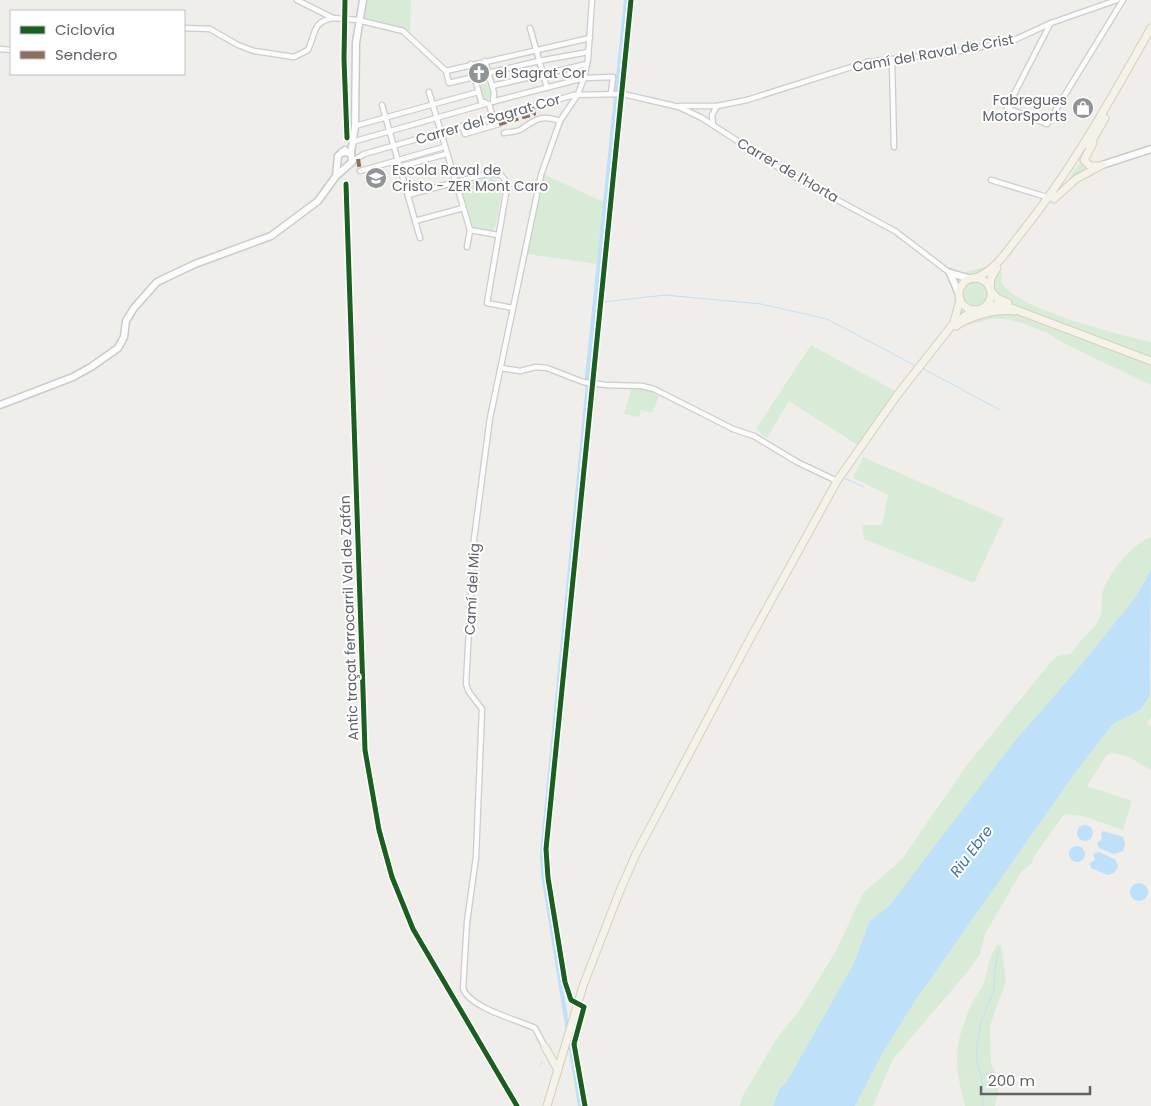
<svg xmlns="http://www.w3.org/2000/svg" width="1151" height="1106" viewBox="0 0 1151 1106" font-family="Poppins,sans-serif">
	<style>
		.green { fill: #d8ebd6 }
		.water { fill: #bfe0f9 }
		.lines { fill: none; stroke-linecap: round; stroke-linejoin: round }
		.stream { stroke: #bfe0f9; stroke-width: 1 }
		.canal { stroke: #bfe0f9; stroke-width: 4 }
		.street-casing { stroke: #cbcccc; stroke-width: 7 }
		.secondary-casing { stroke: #cacacb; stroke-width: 9 }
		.primary-casing { stroke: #d7ceb8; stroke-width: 9 }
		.street { stroke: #fdfcfc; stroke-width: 4.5 }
		.secondary { stroke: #fdfcfc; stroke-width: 6 }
		.primary { stroke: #f4f2e9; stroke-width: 7 }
		.quiet { stroke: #8d6e63; stroke-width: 4; stroke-dasharray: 8 4; stroke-linecap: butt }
		.cycleway-casing { stroke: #fff; stroke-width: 8 }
		.cycleway { stroke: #1b5e20; stroke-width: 5 }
		.labels { text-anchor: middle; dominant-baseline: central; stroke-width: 4; stroke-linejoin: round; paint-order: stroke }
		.street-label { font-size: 14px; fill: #5f6368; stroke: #fff }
		.poi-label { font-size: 14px; fill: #5f6368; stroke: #fff; text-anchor: start }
		.water-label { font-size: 15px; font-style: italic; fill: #4174aa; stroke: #fff }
	</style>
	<rect width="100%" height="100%" fill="#efeeea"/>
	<g class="green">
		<polygon points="368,0 411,0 410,32 362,19"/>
		<polygon points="487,82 491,97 485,101 479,85"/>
		<polygon points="1083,158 1090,168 1062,189"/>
		<polygon points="543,174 604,202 597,264 527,254"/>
		<polygon points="491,177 500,181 503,188 495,228 491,231 474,227 471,224 461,189 464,184"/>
		<path d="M950,267L962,273L984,267L1002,273L1001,282C1015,309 1120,335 1151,342V385L1065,344L1048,333L1019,322L1005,319H991L960,327L949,322C957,306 956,288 945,274Z"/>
		<polygon points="811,345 897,392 859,446 789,401 767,438 756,429"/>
		<polygon points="632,386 644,388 659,396 652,413 641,410 639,417 624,414"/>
		<polygon points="863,457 1004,519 974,583 864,539 862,525 882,525 888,495 853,478"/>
		<path d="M1151,537V570L1137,595L884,912L869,922L854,963L787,1081L779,1090L773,1106H740L742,1097L777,1038L799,1011L836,951L863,893L902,859L967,765L1050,663L1057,656L1071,654C1078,641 1090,634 1098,621C1104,612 1100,601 1103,591C1108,574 1134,542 1151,537Z"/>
		<polygon points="1151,695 1151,717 1147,723 1151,726 1151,770 1127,756 1111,753 1106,756 1087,786 1132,801 1123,830 1083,816 1064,814 1033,858 1032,863 1021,872 985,934 980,954 968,971 893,1059 873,1106 855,1106 882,1054 915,1001 1077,770 1113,724 1140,710"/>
		<path d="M997,945H1001L1006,981L990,1026L991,1063L1000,1083L995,1106H965C954,1062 953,1048 971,1005C974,998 980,992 983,985C988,972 988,957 997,945Z"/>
	</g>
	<g class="water">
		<polygon points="624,0 630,0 591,387 584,387"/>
		<polygon points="1151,570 1150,696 1140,710 1113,724 1077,770 915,1001 882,1054 855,1106 773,1106 779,1090 787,1081 854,963 869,922 889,906 1014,742 1081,665 1137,595"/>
		<circle cx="1085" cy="833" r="8"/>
		<polygon points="1103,831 1123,837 1125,844 1123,851 1114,854 1099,848 1097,843 1102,839 1101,834"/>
		<circle cx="1077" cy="854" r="8"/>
		<polygon points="1099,852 1116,860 1118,867 1114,873 1107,875 1091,868 1090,863 1095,860 1093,854"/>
		<circle cx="1139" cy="892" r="9"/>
	</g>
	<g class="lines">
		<g class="stream">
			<polyline points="603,302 665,295 761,304 827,319 916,366"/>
			<polyline points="922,368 1000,410"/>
			<polyline points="824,477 831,481"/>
			<polyline points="844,478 864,487"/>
			<polyline points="541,1065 542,1062"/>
			<polyline points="983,1106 982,1080 976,1058 977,1047 981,1022 994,990 995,968 999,949"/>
		</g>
		<g class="canal">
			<polyline points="568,1031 543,874 542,853 588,383"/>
			<polyline points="569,1038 580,1106"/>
		</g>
		<g class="street-casing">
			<g id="street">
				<polyline points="297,0 333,18 358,20 403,31 446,71"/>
				<polyline points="1050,24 1007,108 1047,124 1123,0"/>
				<path d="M184,28L210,29L238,45L254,51L294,57L308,50C316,33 312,22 333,18"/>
				<polyline points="530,28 547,88"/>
				<polyline points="0,49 11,50"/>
				<polyline points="892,59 894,147"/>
				<polyline points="485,61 494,93 493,102"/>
				<polyline points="471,64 481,101 489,104 493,117"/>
				<polyline points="446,71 590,38"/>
				<polyline points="446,71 449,83 474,77"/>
				<polyline points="488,73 539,61 588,52"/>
				<polyline points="492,86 587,64"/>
				<polyline points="429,92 470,230 498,235"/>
				<polyline points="495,101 584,78 613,77 611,93"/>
				<polyline points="382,105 420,238"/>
				<polyline points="680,106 717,106 747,100 867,62 947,53 1010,42 1051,23 1117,0"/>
				<polyline points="713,124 712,115 717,106"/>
				<polyline points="355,126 478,92"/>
				<polyline points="462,126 465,134 499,124 497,116"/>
				<path d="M504,133C509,132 519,132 523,128C537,118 543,115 560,121"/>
				<polyline points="352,142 485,104"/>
				<polyline points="353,161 364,154 574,95 623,94 679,107 702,118 787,173 895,231 950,273"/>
				<polyline points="399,167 446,154"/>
				<polyline points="360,171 444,147"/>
				<polyline points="991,180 1050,198"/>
				<polyline points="408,195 489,173 501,175 505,180 506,193 487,303 513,308"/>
				<polyline points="415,221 463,208"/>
				<polyline points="467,247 470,230"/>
				<polyline points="501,368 520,371 536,367 547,368 583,382 606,385 642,386 654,389 733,429 754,436 797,462 837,481"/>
				<path d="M545,1047L535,1028C517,1020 468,1007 463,988L467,922L476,857L482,709L469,692L466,684L474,539L490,418L541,175L560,121L578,94L584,78L588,59L592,0"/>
			</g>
		</g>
		<g class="secondary-casing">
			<g id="secondary">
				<polyline points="351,153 355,126 356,43 363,0"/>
				<polyline points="1102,165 1151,149"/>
				<polyline points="336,176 338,156 345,150"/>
				<polyline points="950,273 959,294"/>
				<polyline points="950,273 971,279"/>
				<polyline points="0,405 73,377 91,367 118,348 124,337 126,321 134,308 157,282 195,264 271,236 318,201 336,176 352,162 351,153 342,152"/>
			</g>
		</g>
		<g class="primary-casing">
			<g id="primary">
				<polyline points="1093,143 1084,160 1090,166 1097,166"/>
				<polyline points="1089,146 1105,118"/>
				<polyline points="1054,199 1076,179 1102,165"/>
				<path d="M975,278C995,271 1006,252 1018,237C1072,170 1109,102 1151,28"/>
				<circle cx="975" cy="294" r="16"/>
				<polyline points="990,288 991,278 997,268"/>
				<polyline points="991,291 997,298 1008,303"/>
				<polyline points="986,306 1001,304 1151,361"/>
				<polyline points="954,322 960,300"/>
				<path d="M956,326C971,315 997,309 1015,311"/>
				<polyline points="545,1047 558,1070"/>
				<polyline points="547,1106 583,986 619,893 636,854 751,637 837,481 898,394 953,324 974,310"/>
			</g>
		</g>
		<use href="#street" class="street"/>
		<use href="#secondary" class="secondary"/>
		<use href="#primary" class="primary"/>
		<g class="quiet">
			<polyline points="499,124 534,114 532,107"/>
			<polyline points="358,159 360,171"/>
		</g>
		<g class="cycleway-casing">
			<g id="cycleway">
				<polyline points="345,0 344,59 347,138"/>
				<polyline points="346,184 365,750 379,830 392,877 413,929 517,1106"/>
				<polyline points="585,1106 574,1044 584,1007 571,1000 565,982 548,878 546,849 631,0"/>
			</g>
		</g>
		<use href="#cycleway" class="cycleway"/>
	</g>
	<defs>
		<g id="church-disc" transform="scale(1.125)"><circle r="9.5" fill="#919496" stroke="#fff"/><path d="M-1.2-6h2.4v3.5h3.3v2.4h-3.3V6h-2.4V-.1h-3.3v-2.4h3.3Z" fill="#fff"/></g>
		<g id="shop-disc" transform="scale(1.125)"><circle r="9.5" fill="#919496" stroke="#fff"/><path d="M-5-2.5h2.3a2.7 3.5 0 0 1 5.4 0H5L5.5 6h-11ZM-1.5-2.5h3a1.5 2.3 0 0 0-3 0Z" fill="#fff"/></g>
		<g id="school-disc" transform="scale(1.125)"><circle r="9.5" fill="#919496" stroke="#fff"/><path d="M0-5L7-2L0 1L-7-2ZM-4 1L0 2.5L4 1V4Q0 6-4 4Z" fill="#fff"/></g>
	</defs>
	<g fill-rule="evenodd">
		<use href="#church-disc" x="479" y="73"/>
		<use href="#shop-disc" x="1083" y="108"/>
		<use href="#school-disc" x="376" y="178"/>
	</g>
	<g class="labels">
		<g class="street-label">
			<text transform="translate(933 53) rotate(-10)">Camí del Raval de Crist</text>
			<text transform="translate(488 119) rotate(-16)">Carrer del Sagrat Cor</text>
			<text transform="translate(788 170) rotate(30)">Carrer de l'Horta</text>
			<text transform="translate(472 589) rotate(-87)">Camí del Mig</text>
			<text transform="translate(349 618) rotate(-92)">Antic traçat ferrocarril Val de Zafán</text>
		</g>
		<g class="poi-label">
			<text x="495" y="73">el Sagrat Cor</text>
			<text x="1067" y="100" text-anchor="end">Fabregues<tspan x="1067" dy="16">MotorSports</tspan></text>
			<text x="392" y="170">Escola Raval de<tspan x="392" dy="16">Cristo - ZER Mont Caro</tspan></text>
		</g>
		<g class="water-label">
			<text transform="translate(971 851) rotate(-53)">Riu Ebre</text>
		</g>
	</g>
	<rect x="10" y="10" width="175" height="65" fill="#ffffff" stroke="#bfc1c3"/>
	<rect x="20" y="26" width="25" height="8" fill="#1b5e20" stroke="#bfc1c3"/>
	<text x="55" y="35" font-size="15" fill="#5f6368">Ciclovía</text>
	<rect x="20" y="51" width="25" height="8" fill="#8d6e63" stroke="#bfc1c3"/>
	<text x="55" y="60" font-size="15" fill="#5f6368">Sendero</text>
	<path d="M981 1086v8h109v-8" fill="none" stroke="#5f6368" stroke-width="2.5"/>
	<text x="988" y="1086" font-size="15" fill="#5f6368" stroke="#ffffff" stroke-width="4" paint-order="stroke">200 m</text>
</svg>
